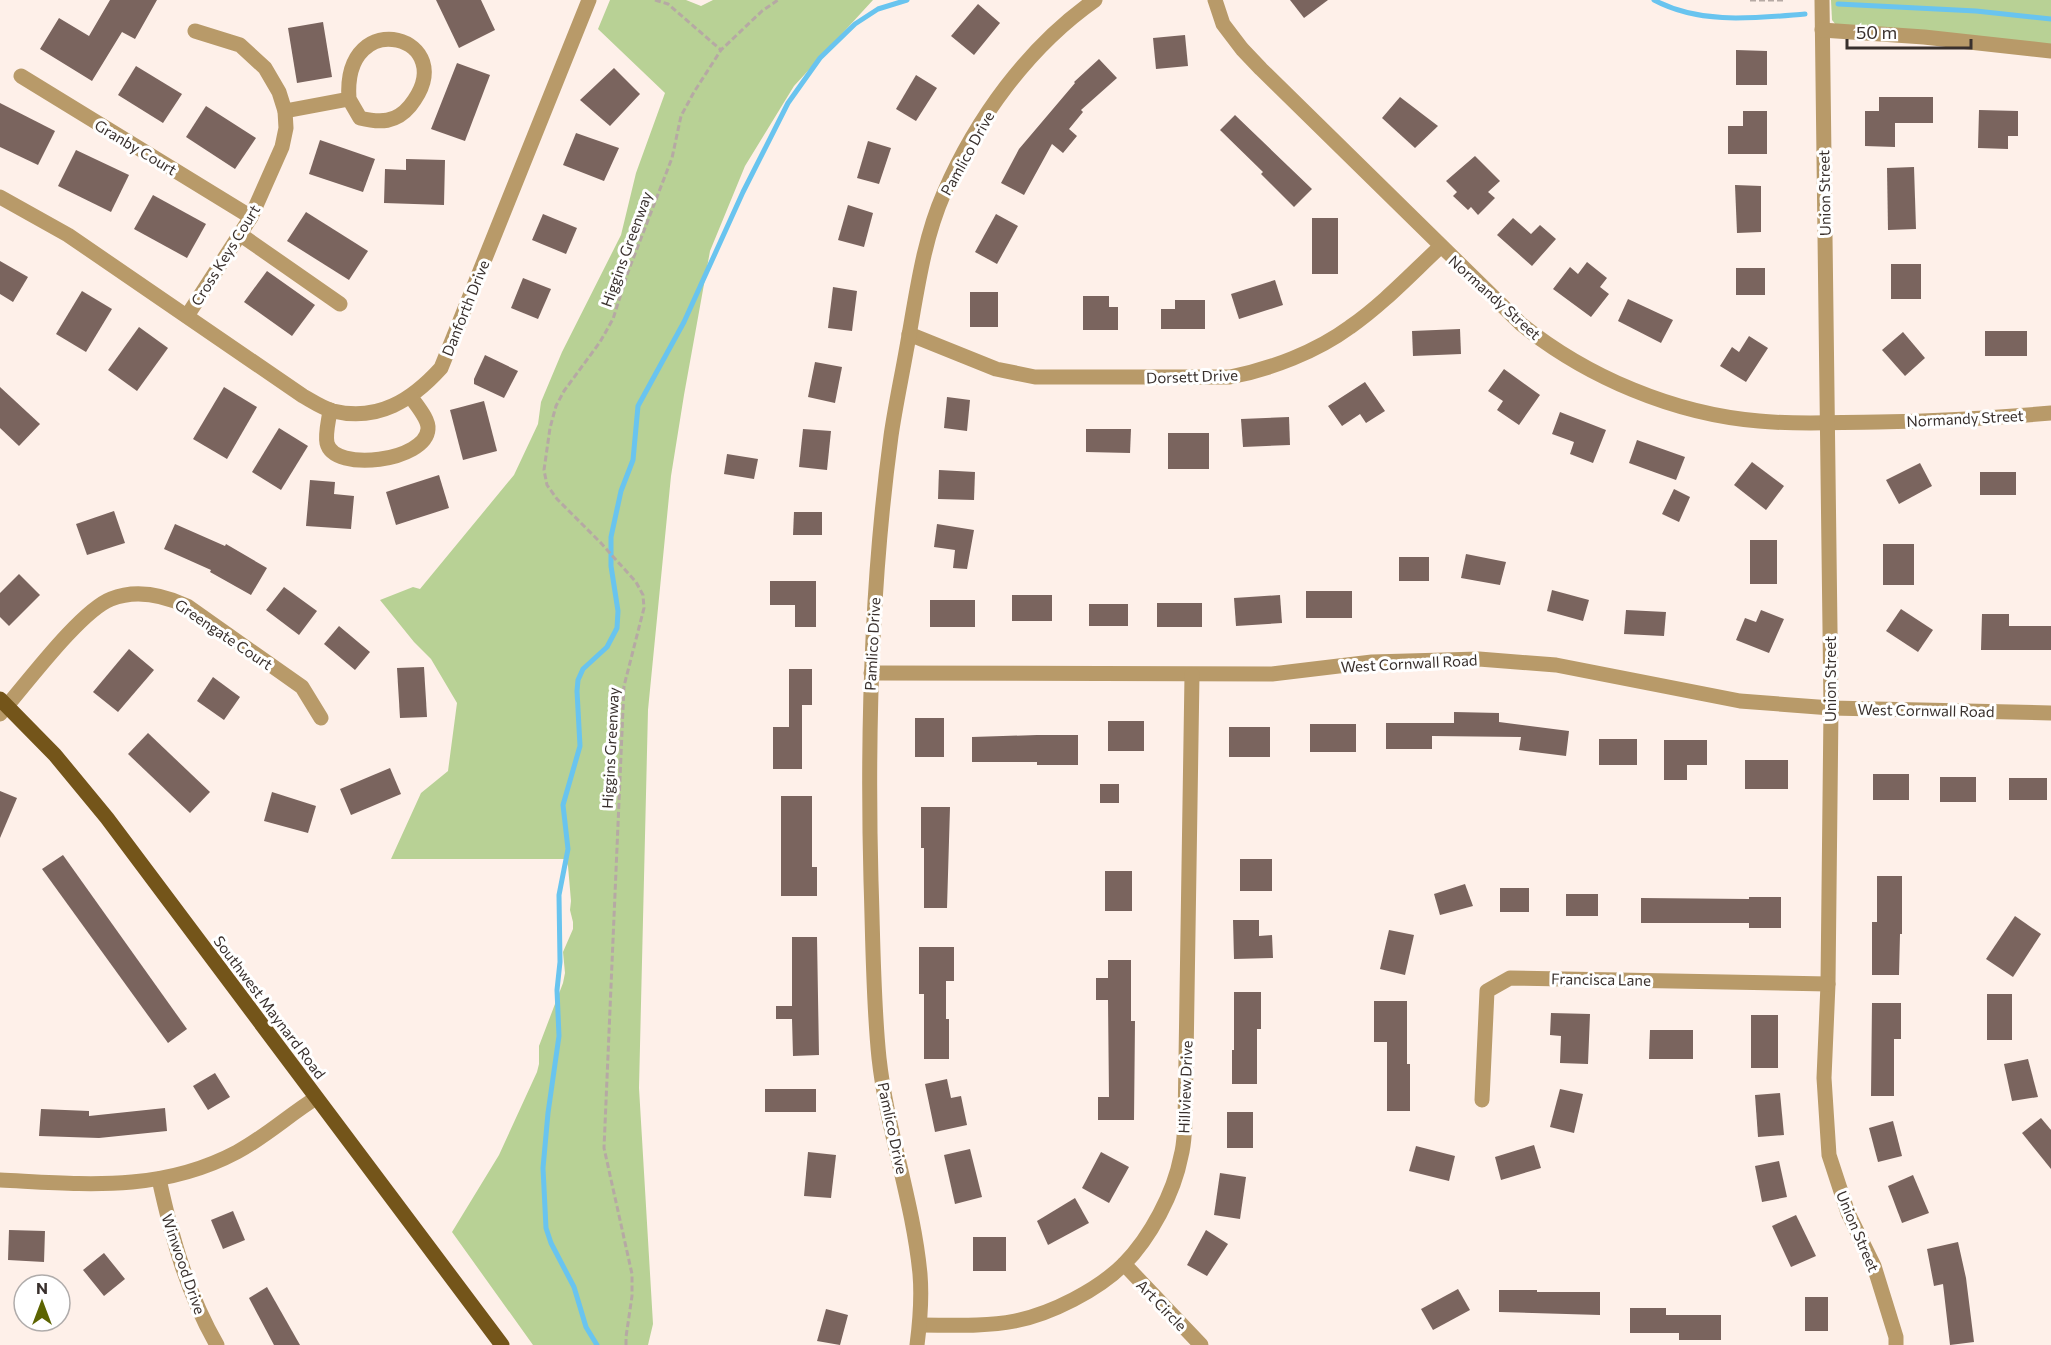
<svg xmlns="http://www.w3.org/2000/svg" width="2051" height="1345" viewBox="0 0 2051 1345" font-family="Commissioner,sans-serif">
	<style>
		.green { fill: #b8d195 }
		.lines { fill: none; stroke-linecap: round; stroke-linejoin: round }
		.stream { stroke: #69c4ef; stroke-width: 5 }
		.building { fill: #7a645e }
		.path { stroke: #b6a9a4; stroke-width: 3; stroke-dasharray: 6 3; stroke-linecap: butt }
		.minor { stroke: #b89a69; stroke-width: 15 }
		.major { stroke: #74551a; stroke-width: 15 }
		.labels { text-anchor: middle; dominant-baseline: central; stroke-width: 6; stroke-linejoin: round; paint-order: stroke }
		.street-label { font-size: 15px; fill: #39302d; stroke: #fff }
	</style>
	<rect width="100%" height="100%" fill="#fef0e9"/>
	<g class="green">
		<polygon points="610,0 686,0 701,6 713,0 873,0 794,86 745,166 710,251 684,395 671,476 648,710 639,1088 653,1324 648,1345 533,1345 452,1232 499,1155 537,1072 539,1064 539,1046 563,983 565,973 563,952 573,929 573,922 570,910 571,901 568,866 565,859 391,859 421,793 448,771 457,703 431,659 414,642 380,600 413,587 420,589 514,475 538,424 541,402 562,352 621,235 636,173 665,93 598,29"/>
		<polygon points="1831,0 2051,0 2051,46 1836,25 1832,20"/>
	</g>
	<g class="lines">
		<g class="stream">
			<path d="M1654,0C1701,25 1755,18 1805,14"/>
			<polyline points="1838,4 1976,11 2051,19"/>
			<polyline points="597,1345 586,1327 574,1287 551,1243 546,1228 543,1168 548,1113 559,1036 557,990 560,962 559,895 568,849 563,805 580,746 577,691 578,680 583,669 607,647 617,628 618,611 611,566 611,537 621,491 633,460 638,406 684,322 743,192 788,103 820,58 855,24 878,9 907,0"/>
		</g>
	</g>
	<g class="building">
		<polygon points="110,0 157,0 135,39 122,32 92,81 40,49 59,18 89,36"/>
		<polygon points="436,0 481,0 495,30 459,48"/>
		<polygon points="1290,0 1328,0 1304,18"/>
		<polygon points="978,4 1000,23 974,55 951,36"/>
		<polygon points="323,22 332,77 297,83 288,28"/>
		<polygon points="1185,35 1188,66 1156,69 1153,38"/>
		<polygon points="1736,50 1767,51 1767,85 1736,85"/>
		<polygon points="1099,59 1117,78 1081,110 1083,112 1069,129 1077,136 1063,153 1052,144 1024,195 1001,183 1019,149 1075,83 1074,82"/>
		<polygon points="457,63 490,75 465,141 431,129"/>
		<polygon points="136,66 182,94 163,123 118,95"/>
		<polygon points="614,68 640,94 610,126 580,100"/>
		<polygon points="916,75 937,88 916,121 896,109"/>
		<polygon points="1400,97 1438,126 1415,148 1382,118"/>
		<polygon points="1879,97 1933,97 1933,123 1895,123 1895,147 1865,146 1865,111 1879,111"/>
		<polygon points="0,103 55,131 38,165 0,147"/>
		<polygon points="206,106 256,138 235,169 186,137"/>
		<polygon points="1979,110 2018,111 2018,136 2008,136 2008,149 1978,148"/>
		<polygon points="1743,111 1767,111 1767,154 1728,154 1728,126 1743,126"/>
		<polygon points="1235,115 1312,189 1294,207 1261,174 1263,172 1220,130"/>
		<polygon points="576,133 619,148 604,181 563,165"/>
		<polygon points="320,140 375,159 363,192 309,174"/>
		<polygon points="868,141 891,148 879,184 857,178"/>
		<polygon points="76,150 129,175 111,212 58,186"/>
		<polygon points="1475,156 1500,181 1488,192 1495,198 1478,215 1471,207 1468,210 1453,196 1457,192 1446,181"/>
		<polygon points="406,159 445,160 444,205 384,203 385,169 406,170"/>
		<polygon points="1914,167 1916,229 1888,230 1887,168"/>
		<polygon points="1735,185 1761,186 1761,232 1737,233"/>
		<polygon points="153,195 206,224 187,258 134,229"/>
		<polygon points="848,205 873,213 864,247 838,240"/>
		<polygon points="306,212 368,251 349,280 287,241"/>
		<polygon points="543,214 577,228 566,254 532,240"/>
		<polygon points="996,214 1018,226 997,264 975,252"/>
		<rect x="1312" y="218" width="26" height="56"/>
		<polygon points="1513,218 1531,234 1540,225 1556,239 1532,266 1497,235"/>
		<polygon points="0,261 28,277 13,302 0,294"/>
		<polygon points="1587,262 1607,278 1600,287 1609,294 1591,317 1553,289 1570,267 1578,274"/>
		<rect x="1891" y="264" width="30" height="35"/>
		<rect x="1736" y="268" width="29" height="27"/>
		<polygon points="267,271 315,305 292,336 244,302"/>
		<polygon points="523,278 551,289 538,319 511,308"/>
		<polygon points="1275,280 1283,305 1239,319 1231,294"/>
		<polygon points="833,287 857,291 852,331 828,328"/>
		<polygon points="82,291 112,309 86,352 56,334"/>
		<rect x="970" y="292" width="28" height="35"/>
		<polygon points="1083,296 1109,296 1109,307 1118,307 1118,330 1083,330"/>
		<polygon points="1628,299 1673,320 1661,343 1618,321"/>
		<polygon points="1175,300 1205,300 1205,329 1161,329 1161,309 1175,309"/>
		<polygon points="139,327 168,348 137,391 108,370"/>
		<polygon points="1460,329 1461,354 1413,356 1412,331"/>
		<rect x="1985" y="331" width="42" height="25"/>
		<polygon points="1903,332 1925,358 1905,376 1882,350"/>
		<polygon points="1749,336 1768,348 1746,382 1720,366 1732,347 1739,352"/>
		<polygon points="485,355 518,371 504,398 474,384 474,379"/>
		<polygon points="815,362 842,367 835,403 808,397"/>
		<polygon points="1504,369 1540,395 1519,425 1497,410 1503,401 1488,391"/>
		<polygon points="1365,382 1385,411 1366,423 1360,414 1342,426 1328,406"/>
		<polygon points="0,387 40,424 19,446 0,428"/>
		<polygon points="224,387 257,407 227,459 193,439"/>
		<polygon points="947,397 970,400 967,431 944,428"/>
		<polygon points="484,401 497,451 463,460 450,410"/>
		<polygon points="1560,412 1606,430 1593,463 1570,454 1574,442 1552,434"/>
		<polygon points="1289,417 1290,445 1243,447 1241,419"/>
		<polygon points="279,428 308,446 281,490 252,472"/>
		<polygon points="803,429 831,431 827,470 799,467"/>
		<polygon points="1086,429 1131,429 1130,453 1086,452"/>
		<rect x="1168" y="433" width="41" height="36"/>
		<polygon points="1637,440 1685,457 1676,480 1629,463"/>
		<polygon points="727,454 758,459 754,479 724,474"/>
		<polygon points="1752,462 1784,486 1766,510 1734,485"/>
		<polygon points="1920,463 1932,486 1899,504 1886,480"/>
		<polygon points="939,470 975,472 974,500 938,499"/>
		<rect x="1980" y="472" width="36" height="23"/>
		<polygon points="439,475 449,508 396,525 386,492"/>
		<polygon points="310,480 335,482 334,494 354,496 351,529 306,526"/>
		<polygon points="1674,489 1690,497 1679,522 1662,514"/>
		<polygon points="114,511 125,543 87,555 76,524"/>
		<polygon points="794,512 822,512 822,535 793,535"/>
		<polygon points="175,524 225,546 226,544 267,568 251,595 210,572 211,570 164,549"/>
		<polygon points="937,524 974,530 967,569 953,568 955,550 934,547"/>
		<rect x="1750" y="540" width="27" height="44"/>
		<rect x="1883" y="544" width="31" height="41"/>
		<polygon points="1466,554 1506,562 1500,585 1461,578"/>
		<rect x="1399" y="557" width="30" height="24"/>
		<polygon points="19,574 40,595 9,626 0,617 0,593"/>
		<polygon points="770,581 816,581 816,627 795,627 795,605 770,605"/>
		<polygon points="284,587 317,611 299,635 266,610"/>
		<polygon points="1552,590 1589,600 1583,621 1547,611"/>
		<rect x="1306" y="591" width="46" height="27"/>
		<rect x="1012" y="595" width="40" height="26"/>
		<polygon points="1280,595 1282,623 1236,626 1234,598"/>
		<rect x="930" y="600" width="45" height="27"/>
		<rect x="1157" y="603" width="45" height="24"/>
		<rect x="1089" y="604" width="39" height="22"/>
		<polygon points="1901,609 1933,630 1918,652 1886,631"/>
		<polygon points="1626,610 1666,612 1664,636 1624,634"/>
		<polygon points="1761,610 1784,619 1769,653 1736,640 1745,618 1756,622"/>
		<polygon points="1982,614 2009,614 2009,626 2051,626 2051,650 1981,650"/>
		<polygon points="339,626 370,652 355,670 324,644"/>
		<polygon points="129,649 154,670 118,712 93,692"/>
		<polygon points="424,667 427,717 400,718 397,668"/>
		<polygon points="789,669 812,669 812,705 802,705 802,769 773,769 773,727 789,727"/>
		<polygon points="213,677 240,697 224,720 197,701"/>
		<polygon points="1454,712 1499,713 1499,722 1569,731 1566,756 1519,750 1521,737 1432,736 1432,749 1386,749 1386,723 1454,723"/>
		<rect x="915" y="718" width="29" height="39"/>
		<rect x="1108" y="721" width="36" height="30"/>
		<rect x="1310" y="724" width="46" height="28"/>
		<rect x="1229" y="727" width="41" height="30"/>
		<polygon points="148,733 210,792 190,813 128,754"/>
		<polygon points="1037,735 1078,735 1078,765 1037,765 1037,762 972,762 972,737"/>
		<rect x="1599" y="739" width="38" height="26"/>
		<polygon points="1664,740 1707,740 1707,765 1687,765 1687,780 1664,780"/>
		<rect x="1745" y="760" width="43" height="29"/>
		<polygon points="390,768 401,794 351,815 340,789"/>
		<rect x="1873" y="774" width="36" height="26"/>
		<rect x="1940" y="777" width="36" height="25"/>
		<rect x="2009" y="778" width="38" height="22"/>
		<rect x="1100" y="784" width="19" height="19"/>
		<polygon points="0,791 17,798 0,838"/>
		<polygon points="272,792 316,806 308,833 264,821"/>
		<polygon points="781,796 812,796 812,867 817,867 817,896 781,896"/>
		<polygon points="921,807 950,807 947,908 924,908 924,848 921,848"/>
		<polygon points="63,855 187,1029 168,1043 42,869"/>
		<rect x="1240" y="859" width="32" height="32"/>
		<rect x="1105" y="871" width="27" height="40"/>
		<polygon points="1877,876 1902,876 1902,934 1900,934 1899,975 1872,975 1872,922 1877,922"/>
		<polygon points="1465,884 1473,906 1440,915 1434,894"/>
		<rect x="1500" y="888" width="29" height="24"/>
		<rect x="1566" y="894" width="32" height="22"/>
		<polygon points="1749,897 1781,897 1781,928 1749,928 1749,923 1641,923 1641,898 1749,899"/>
		<polygon points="2015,916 2041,934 2013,977 1986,959"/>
		<polygon points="1233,920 1259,920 1259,936 1272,935 1273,958 1234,959"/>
		<polygon points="1389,930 1414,935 1405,975 1380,969"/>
		<polygon points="792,937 817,937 819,1055 793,1056 792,1019 776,1019 776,1006 792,1006"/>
		<polygon points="919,947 954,947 954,981 946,981 946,1019 949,1019 949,1059 924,1059 924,994 919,994"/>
		<polygon points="1108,960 1131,960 1131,1021 1135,1021 1134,1120 1098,1120 1098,1097 1109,1097 1108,1000 1096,1000 1096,978 1108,978"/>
		<polygon points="1234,992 1261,992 1261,1029 1257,1029 1257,1084 1232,1084 1232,1050 1234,1050"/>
		<rect x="1987" y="994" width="25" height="46"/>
		<polygon points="1374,1001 1407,1001 1407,1064 1410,1064 1410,1111 1387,1111 1387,1042 1374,1042"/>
		<polygon points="1872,1003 1901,1003 1901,1039 1894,1039 1894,1096 1871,1096"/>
		<polygon points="1551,1013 1590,1014 1588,1064 1560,1063 1561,1036 1550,1035"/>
		<rect x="1751" y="1015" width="27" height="53"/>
		<polygon points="1650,1030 1693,1030 1693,1059 1649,1059"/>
		<polygon points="2028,1059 2038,1097 2012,1101 2004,1064"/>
		<polygon points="215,1073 230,1097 208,1110 193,1086"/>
		<polygon points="947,1079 951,1098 961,1096 967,1125 935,1132 925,1084"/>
		<rect x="765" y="1089" width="51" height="23"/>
		<polygon points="1560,1089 1583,1094 1574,1133 1550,1127"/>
		<polygon points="1780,1093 1784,1135 1758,1137 1755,1095"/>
		<polygon points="165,1108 167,1131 99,1138 39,1136 41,1109 89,1111 89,1116"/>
		<rect x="1227" y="1112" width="26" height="36"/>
		<polygon points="2041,1118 2051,1130 2051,1169 2022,1133"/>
		<polygon points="1893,1121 1902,1156 1878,1162 1869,1128"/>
		<polygon points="1534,1145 1541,1168 1501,1180 1495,1157"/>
		<polygon points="1416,1146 1455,1156 1449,1181 1409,1171"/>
		<polygon points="970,1149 982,1197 955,1204 944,1155"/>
		<polygon points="808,1152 836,1155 831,1198 804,1196"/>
		<polygon points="1101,1152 1129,1167 1109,1203 1082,1188"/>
		<polygon points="1779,1161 1787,1197 1762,1202 1755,1166"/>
		<polygon points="1220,1173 1246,1177 1240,1219 1214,1215"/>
		<polygon points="1913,1175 1929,1213 1902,1223 1888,1186"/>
		<polygon points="1075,1198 1089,1223 1048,1245 1037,1221"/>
		<polygon points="233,1211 245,1240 223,1249 211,1220"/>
		<polygon points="1796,1215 1816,1256 1791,1267 1772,1226"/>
		<polygon points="9,1230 45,1231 44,1262 8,1260"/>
		<polygon points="1206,1230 1228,1244 1207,1276 1187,1265"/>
		<rect x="973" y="1237" width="33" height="34"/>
		<polygon points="1958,1242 1966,1278 1974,1342 1950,1345 1943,1284 1934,1286 1927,1249"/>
		<polygon points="104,1253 125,1279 104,1296 83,1270"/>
		<polygon points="267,1287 300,1345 274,1345 249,1298"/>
		<polygon points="1458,1289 1470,1310 1433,1330 1421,1309"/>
		<polygon points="1499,1290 1537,1290 1537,1292 1600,1292 1600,1315 1499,1312"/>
		<rect x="1805" y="1297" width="23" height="34"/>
		<polygon points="1630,1308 1666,1308 1666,1315 1721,1315 1721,1340 1679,1340 1679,1333 1630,1333"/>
		<polygon points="826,1309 848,1315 840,1345 817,1341"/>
	</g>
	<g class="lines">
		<g class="path">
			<polyline points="655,0 668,4 721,50"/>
			<polyline points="1750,0 1786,0"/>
			<polyline points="626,1345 626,1337 632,1296 632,1274 604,1148 624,686 644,608 643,595 636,582 600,542 557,499 547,485 544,470 550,428 556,406 564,391 600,342 613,319 628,272 672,158 681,116 694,92 721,50 762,11 778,0"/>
		</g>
		<g class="minor">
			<path d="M1215,0L1223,24L1242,49L1261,69L1521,324C1587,377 1674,414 1759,421C1798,425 1839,422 1878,422C1936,421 1993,418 2051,413"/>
			<polyline points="1822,0 1831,708 1828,984 1824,1078 1829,1155 1848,1213 1874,1266 1896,1337 1896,1345"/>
			<polyline points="1822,30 1924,37 2051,51"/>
			<polyline points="21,76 251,217"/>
			<path d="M285,111L349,99L360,118C380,123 396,123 410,106C465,37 342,2 349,99"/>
			<path d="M0,197L68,235L303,396C312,401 322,408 333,411C378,422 412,400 441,368L589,0"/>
			<polyline points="241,235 340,304"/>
			<polyline points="187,316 251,217 282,147 286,128 285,111 279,92 265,68 240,45 195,31"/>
			<path d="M909,334L996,369L1035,377H1230C1271,369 1316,352 1350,327C1383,304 1411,274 1440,247"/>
			<path d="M330,410C329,420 325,433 327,443C334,473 426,461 428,429C429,419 416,405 411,397"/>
			<polyline points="871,673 1272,674 1372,662 1479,659 1556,665 1740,701 1831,708 2051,713"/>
			<path d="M0,714C24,687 80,611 111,599C136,589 163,595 187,606L302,687L321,718"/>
			<polyline points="1482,1100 1487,991 1510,978 1828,984"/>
			<path d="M159,1179C172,1238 187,1293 217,1345"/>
			<path d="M0,1180C83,1184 160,1193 237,1152C265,1137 289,1115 316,1098"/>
			<polyline points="1124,1264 1201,1345"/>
			<path d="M920,1325C951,1325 984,1327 1015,1321C1051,1314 1098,1290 1124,1264C1150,1238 1174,1193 1181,1156C1184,1146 1184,1135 1185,1124L1192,675"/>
			<path d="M917,1345C920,1322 922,1298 920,1274C913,1201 887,1131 879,1058C873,1000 873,940 871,881C867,732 871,584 891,436C895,408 901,380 906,352C916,299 922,243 944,193C976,119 1028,47 1095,0"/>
		</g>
		<polyline class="major" points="0,699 55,755 107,818 502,1345"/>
	</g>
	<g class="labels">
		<g class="street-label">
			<text transform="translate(136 147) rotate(31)">Granby Court</text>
			<text transform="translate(967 153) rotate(-61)">Pamlico Drive</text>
			<text transform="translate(1824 193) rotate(-91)">Union Street</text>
			<text transform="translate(626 249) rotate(-70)">Higgins Greenway</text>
			<text transform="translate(225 255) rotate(-58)">Cross Keys Court</text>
			<text transform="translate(1495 297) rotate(42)">Normandy Street</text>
			<text transform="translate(465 308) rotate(-68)">Danforth Drive</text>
			<text transform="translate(1192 376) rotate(-2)">Dorsett Drive</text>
			<text transform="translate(1965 418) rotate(-3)">Normandy Street</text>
			<text transform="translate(224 634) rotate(34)">Greengate Court</text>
			<text transform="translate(872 644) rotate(-87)">Pamlico Drive</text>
			<text transform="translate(1409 663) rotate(-3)">West Cornwall Road</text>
			<text transform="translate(1830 679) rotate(-90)">Union Street</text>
			<text transform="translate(1926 710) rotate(1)">West Cornwall Road</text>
			<text transform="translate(610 748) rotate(-87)">Higgins Greenway</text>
			<text transform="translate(1601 979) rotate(1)">Francisca Lane</text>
			<text transform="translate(270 1007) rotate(53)">Southwest Maynard Road</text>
			<text transform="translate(1185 1087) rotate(-88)">Hillview Drive</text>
			<text transform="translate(893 1128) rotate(78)">Pamlico Drive</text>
			<text transform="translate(1858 1231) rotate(67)">Union Street</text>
			<text transform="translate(184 1264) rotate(71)">Winwood Drive</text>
			<text transform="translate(1162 1305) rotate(46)">Art Circle</text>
		</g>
	</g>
	<g transform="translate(42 1303)"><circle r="28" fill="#ffffff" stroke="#b0acab" stroke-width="1.5"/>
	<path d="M0-4.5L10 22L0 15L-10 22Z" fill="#5c6401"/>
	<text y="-9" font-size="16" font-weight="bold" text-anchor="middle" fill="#39302d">N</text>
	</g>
	<path d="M1847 39v9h124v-9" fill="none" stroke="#39302d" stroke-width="3"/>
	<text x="1856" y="39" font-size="18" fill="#39302d" stroke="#ffffff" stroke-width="4.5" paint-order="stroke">50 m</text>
</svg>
